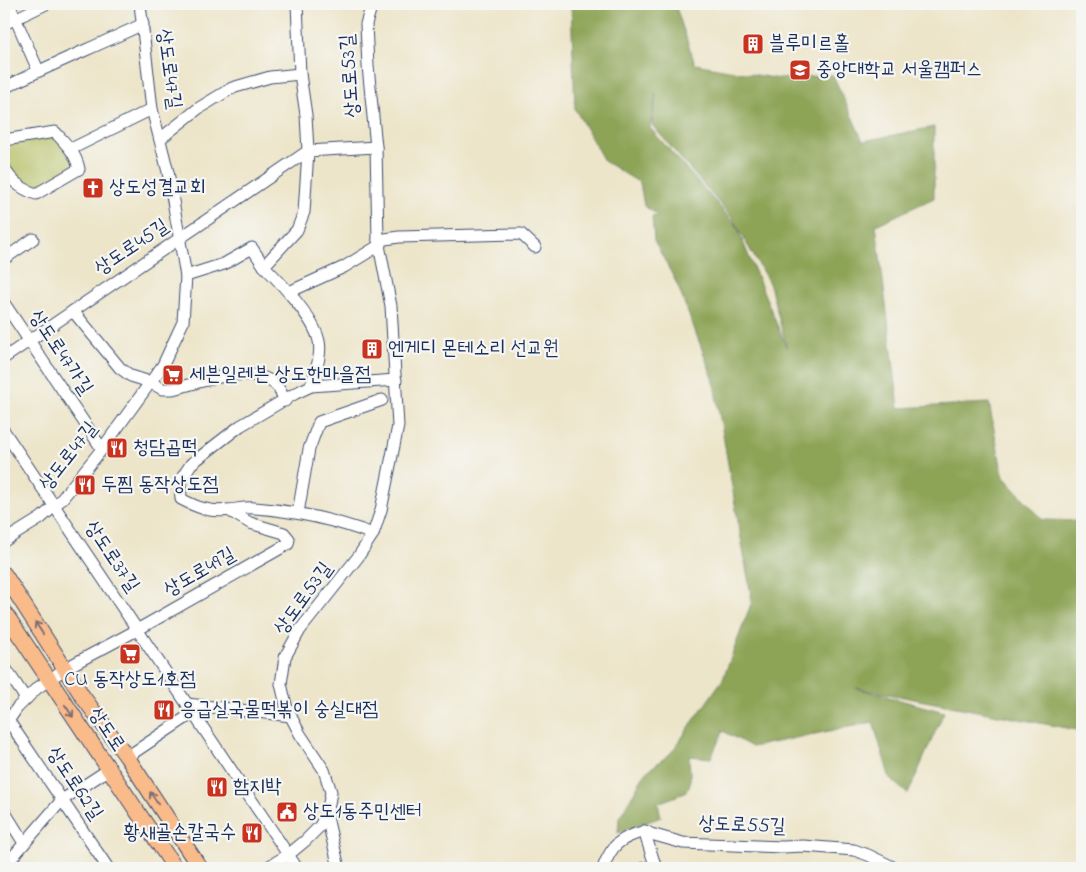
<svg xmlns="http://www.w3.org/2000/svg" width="1086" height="872" viewBox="0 0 1086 872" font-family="'Indie Flower','Poor Story',sans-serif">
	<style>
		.green { fill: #b2bd5f; stroke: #66765e }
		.forest { fill: #8da456; stroke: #546a5a; fill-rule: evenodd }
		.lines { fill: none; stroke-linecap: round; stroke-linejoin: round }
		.minor-casing { stroke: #3a4a6e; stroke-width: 13 }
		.major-casing { stroke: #3a4a6e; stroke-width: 17 }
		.minor { stroke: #fff; stroke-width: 11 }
		.major { stroke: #fabb8b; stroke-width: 15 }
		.oneway { stroke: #7f6e72 }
		.labels { text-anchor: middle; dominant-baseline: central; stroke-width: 4.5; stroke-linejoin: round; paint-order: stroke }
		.poi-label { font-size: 20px; fill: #1b2f5e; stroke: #f6f6f2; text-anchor: start }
		.street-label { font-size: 20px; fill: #1b2f5e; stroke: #f6f6f2 }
	</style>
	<rect width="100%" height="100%" fill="#f6f6f2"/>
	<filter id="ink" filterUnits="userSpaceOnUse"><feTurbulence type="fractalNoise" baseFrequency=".02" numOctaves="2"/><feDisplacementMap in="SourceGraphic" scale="10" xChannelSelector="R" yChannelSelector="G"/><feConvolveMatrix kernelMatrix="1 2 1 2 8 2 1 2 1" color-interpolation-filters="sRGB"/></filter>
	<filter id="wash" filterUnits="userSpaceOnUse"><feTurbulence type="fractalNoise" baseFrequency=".0096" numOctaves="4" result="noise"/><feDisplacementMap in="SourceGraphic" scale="20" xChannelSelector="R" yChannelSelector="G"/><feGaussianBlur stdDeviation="1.12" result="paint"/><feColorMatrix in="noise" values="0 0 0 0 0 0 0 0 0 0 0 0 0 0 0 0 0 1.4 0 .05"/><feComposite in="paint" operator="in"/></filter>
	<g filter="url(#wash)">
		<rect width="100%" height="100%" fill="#ede5c9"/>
		<polygon class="green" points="54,135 79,169 38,193 29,190 4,166 4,143"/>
		<path class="forest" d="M571,4H675L695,64L779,79L833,75L863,141L934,127V198L876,225L899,408L989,403L1003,476L1043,520L1082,521V731L856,688L944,712L908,794L890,779L873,722L752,747L723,731L711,758L689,756C691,794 695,789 658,803L661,817L618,833L619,818L646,772L671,753L723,679L752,601L713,378L677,284L654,240L652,217L658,215L644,206L640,183L604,161L575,109ZM656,93L652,125L733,219L770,285L787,349L736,225L650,128Z"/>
	</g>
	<g filter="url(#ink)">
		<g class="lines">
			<g class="minor-casing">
				<g id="minor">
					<polyline points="9,4 38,70"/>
					<polyline points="4,24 46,4"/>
					<path d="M4,88C49,65 97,46 143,24"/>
					<polyline points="160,139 199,108 232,88 270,77 300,74"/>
					<path d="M4,140L55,132C66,144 76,153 79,169L36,194C22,189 10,181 4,167"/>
					<polyline points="71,149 152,109"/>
					<polyline points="378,240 399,237 521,234 535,247"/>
					<polyline points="4,259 33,239"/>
					<polyline points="186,276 224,264 252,248 264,266"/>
					<polyline points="289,292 344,267 380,245"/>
					<polyline points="4,303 102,449"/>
					<path d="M73,311L120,368L131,376L150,382L162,389H173C202,382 250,363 275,384C280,388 282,395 285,401"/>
					<polyline points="4,358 308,151 306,115 300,74 297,4"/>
					<path d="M311,386C315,372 322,356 319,341C314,318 280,282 264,266L297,230L304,212L308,151L376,147"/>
					<polyline points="4,431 297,868"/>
					<polyline points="298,513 309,449 319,422 382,400"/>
					<path d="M373,534C335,520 296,511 255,508C246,507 238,509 229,510C210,513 196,507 181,499L180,481L191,464L240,426L296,393L311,386L396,380"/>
					<polyline points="4,541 41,518 61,500 102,449 163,365 183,322 186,276 168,172 152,109 140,4"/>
					<polyline points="4,666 26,699"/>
					<polyline points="187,704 291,716"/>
					<polyline points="8,720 108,868"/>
					<polyline points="4,727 17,708 36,689 66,668 137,630 288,544 289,539 284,533 250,523 228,510"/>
					<polyline points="127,757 193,713"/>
					<polyline points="4,811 24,843"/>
					<polyline points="326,813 339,868"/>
					<polyline points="644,831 656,868"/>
					<polyline points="4,867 62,800 108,770"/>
					<polyline points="266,868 288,855 305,841 320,826 328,809 331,792 324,770 300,734 287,709 281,684 285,657 300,630 358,557 373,534 381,510 398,426 391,306 378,240 376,147 368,66 366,24 372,4"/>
					<path d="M603,868C612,844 620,838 645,831L651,834L683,843L783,847L803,846L854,850L868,855L895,868"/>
					<polyline points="643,868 647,868"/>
				</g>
			</g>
			<g class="major-casing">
				<g id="major">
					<polyline points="4,574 83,697 127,757 200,868"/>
					<polyline points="4,612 175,868"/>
				</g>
			</g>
			<use href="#minor" class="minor"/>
			<use href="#major" class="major"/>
		</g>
		<defs><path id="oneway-shaft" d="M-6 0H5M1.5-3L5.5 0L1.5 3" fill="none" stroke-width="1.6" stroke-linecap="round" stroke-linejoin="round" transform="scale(1.25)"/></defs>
		<g class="oneway">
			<use href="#oneway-shaft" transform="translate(39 628) rotate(-123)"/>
			<use href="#oneway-shaft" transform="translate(69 711) rotate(56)"/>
			<use href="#oneway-shaft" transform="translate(154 798) rotate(-123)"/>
		</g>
	</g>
	<defs>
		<g id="building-square" transform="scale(1.125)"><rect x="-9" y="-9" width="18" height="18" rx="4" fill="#c8321e" stroke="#f6f6f2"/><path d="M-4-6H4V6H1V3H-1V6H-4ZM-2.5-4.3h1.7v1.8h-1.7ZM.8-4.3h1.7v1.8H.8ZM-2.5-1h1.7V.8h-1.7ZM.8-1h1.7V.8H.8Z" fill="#fff"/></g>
		<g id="university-square" transform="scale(1.125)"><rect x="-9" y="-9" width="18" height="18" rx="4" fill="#c8321e" stroke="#f6f6f2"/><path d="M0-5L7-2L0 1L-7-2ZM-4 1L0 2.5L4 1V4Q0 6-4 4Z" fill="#fff"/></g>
		<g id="church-square" transform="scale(1.125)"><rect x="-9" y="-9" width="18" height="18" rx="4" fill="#c8321e" stroke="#f6f6f2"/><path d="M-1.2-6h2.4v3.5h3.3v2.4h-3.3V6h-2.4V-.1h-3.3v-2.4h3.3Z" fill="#fff"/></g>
		<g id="supermarket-square" transform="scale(1.125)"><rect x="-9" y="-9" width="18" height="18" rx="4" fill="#c8321e" stroke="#f6f6f2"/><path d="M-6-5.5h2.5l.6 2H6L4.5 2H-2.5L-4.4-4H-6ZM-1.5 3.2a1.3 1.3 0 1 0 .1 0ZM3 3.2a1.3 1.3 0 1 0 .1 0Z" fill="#fff"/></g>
		<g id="restaurant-square" transform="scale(1.125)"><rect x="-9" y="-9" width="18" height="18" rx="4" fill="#c8321e" stroke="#f6f6f2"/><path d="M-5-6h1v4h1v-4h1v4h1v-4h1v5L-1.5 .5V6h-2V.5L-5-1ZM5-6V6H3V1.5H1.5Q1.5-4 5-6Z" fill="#fff"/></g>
		<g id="civic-square" transform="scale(1.125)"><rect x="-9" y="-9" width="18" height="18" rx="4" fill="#c8321e" stroke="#f6f6f2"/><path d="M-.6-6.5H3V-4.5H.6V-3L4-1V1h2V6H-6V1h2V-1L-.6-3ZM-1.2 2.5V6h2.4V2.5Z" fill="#fff"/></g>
	</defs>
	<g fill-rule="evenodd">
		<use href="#building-square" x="753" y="44"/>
		<use href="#university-square" x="800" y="70"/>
		<use href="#church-square" x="93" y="188"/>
		<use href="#building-square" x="372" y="349"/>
		<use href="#supermarket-square" x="173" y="375"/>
		<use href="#restaurant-square" x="117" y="448"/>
		<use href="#restaurant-square" x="85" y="485"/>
		<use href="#supermarket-square" x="130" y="654"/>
		<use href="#restaurant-square" x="164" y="710"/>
		<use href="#restaurant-square" x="217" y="787"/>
		<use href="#civic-square" x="287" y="812"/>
		<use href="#restaurant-square" x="252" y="833"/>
	</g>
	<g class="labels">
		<g class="poi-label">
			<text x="769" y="44">블루미르홀</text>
			<text x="816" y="70">중앙대학교 서울캠퍼스</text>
			<text x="109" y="188">상도성결교회</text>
			<text x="388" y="349">엔게디 몬테소리 선교원</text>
			<text x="189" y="375">세븐일레븐 상도한마을점</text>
			<text x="133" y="448">청담곱떡</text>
			<text x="101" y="485">두찜 동작상도점</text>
			<text x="130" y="680" text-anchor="middle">CU 동작상도1호점</text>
			<text x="180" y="710">응급실국물떡볶이 숭실대점</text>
			<text x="233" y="787">함지박</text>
			<text x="303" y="812">상도1동주민센터</text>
			<text x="236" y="833" text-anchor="end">황새골손칼국수</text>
		</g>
		<g class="street-label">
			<text transform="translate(168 69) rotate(82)">상도로47길</text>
			<text transform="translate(351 76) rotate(-94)">상도로53길</text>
			<text transform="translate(132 248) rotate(-34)">상도로45길</text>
			<text transform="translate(60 353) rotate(56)">상도로47가길</text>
			<text transform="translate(69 457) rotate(-52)">상도로47길</text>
			<text transform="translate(111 557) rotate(56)">상도로37길</text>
			<text transform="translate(200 573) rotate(-30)">상도로49길</text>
			<text transform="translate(304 599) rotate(-54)">상도로53길</text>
			<text transform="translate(106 730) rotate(56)">상도로</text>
			<text transform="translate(74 784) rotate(56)">상도로62길</text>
			<text transform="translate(742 826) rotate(2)">상도로55길</text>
		</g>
	</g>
	<rect width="1086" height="872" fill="none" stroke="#f6f6f2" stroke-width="20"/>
</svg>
